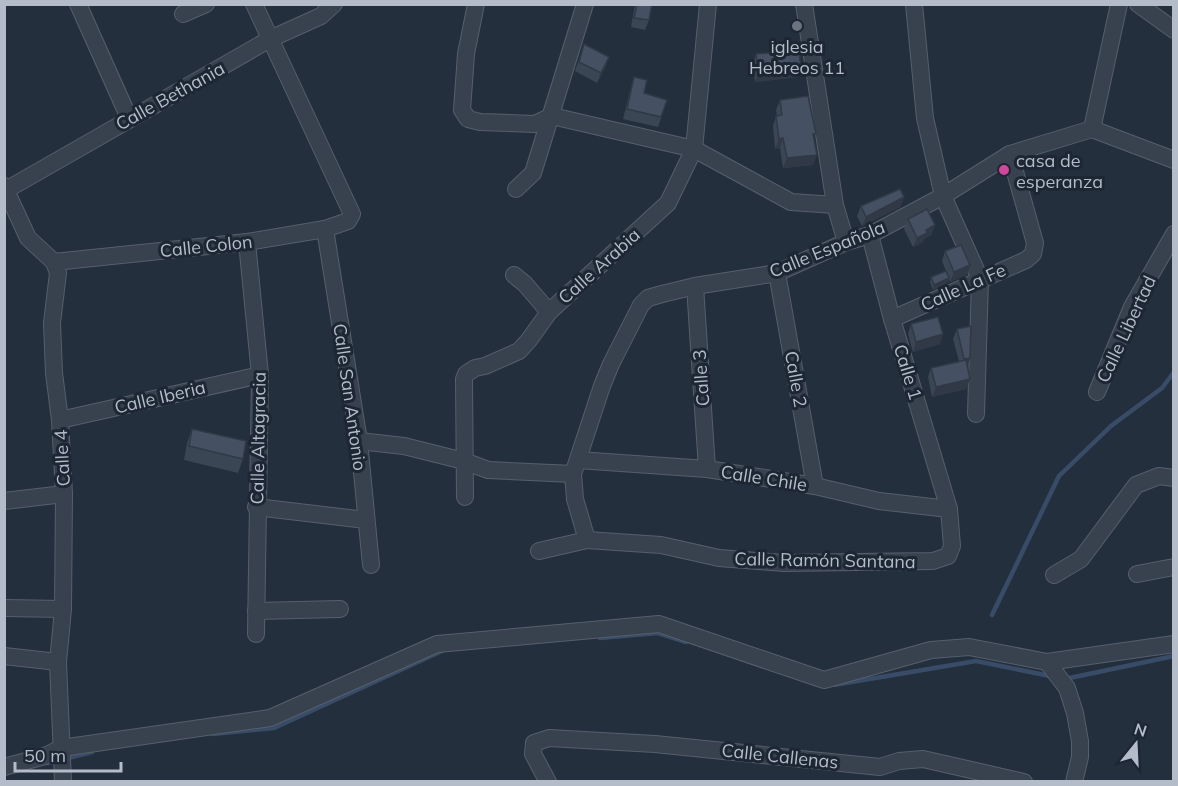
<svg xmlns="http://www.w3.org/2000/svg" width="1178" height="786" viewBox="0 0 1178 786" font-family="Mulish,sans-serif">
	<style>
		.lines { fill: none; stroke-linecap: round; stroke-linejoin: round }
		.stream { stroke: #394c67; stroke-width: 4.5 }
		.minor-casing { stroke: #565f6c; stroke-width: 18 }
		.minor { stroke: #38414e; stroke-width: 16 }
		.wall { fill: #3b4654 }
		.shaded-wall { fill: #303945 }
		.building { fill: #455162; stroke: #303945; stroke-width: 1.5 }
		.worship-dot { fill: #6b7280; stroke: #1d2633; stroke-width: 2 }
		.hotel-dot { fill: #d1479c; stroke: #1d2633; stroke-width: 2 }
		.labels { text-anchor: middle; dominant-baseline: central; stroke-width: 6; stroke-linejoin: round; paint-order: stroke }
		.poi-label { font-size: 18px; fill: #b4bcc9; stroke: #1d2633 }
		.street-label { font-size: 18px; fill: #b4bcc9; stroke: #1d2633 }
	</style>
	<rect width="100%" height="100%" fill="#242f3e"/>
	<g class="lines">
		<g class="stream">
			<polyline points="992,615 1059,476 1111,426 1162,388 1174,372"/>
			<polyline points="600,638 658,633 686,642"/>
			<polyline points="1065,679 1174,656"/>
			<polyline points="834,685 976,661 1050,676"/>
			<polyline points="213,734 274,728 442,651"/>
			<polyline points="48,763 92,752"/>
		</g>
		<g class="minor-casing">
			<g id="minor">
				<polyline points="78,4 129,118"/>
				<polyline points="476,4 466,54 462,110 468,119 480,122 535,124 552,116 694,149 791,202 835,205"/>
				<polyline points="804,4 835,205 846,242"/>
				<polyline points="914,4 925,118 943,196 980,279 976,414"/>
				<polyline points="1138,4 1174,30"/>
				<polyline points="183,14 206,4"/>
				<polyline points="1092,129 1119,4"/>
				<polyline points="1092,129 1174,160"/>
				<polyline points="4,186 28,238 54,262 58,273 52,323 54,373 60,420 64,494 63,609 58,662 63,782"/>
				<polyline points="516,189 533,173 585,4"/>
				<polyline points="6,190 270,39 321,16 334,4"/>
				<polyline points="325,229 359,441 371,565"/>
				<polyline points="247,242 260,375 256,634"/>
				<polyline points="54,262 247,242 325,229 348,221 352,214 254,4"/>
				<polyline points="777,273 815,486"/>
				<polyline points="514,275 525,284 549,312"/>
				<polyline points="695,286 707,469"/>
				<polyline points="892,319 1026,260 1033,254 1035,243 1010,154"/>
				<polyline points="1097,392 1132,307 1174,234"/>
				<polyline points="60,420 260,375"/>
				<polyline points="359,441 404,446 464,461 488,470 573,474"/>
				<polyline points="578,460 707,469 815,486 879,501 949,509"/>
				<polyline points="465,497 464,379 466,374 475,368 485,366 519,351 529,340 549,312 668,203 694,149 708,4"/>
				<polyline points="4,501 64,494"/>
				<polyline points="256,507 366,520"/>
				<polyline points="587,540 575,499 573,474 602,386 611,364 641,305 648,298 662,294 695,286 777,273 846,242 870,235 943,196 1010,154 1092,129"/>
				<polyline points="539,551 587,540 661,545 719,558 784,563 933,561 948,556 952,546 949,509 892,319 870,235"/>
				<polyline points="1137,574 1174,567"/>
				<polyline points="1054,575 1081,559 1136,485 1159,476 1174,478"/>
				<polyline points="4,608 63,609"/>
				<polyline points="256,611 340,609"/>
				<polyline points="4,656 58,662"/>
				<polyline points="1047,662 1067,688 1075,713 1080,741 1080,757 1074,782"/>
				<polyline points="4,767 45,756 61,748 270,718 437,644 659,624 824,680 931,650 969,647 1047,662 1174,644"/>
				<polyline points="548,782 533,754 534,743 549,738 655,744 880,767 899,761 923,759 1024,782"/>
			</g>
		</g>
		<use href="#minor" class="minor"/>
	</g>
	<g class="wall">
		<polygon points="635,4 652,4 649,20 645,30 631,27"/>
		<polygon points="584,44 606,66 597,83 575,71"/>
		<polygon points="756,54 801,69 798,77 755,82 753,63"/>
		<polygon points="634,77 644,93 667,100 658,127 623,119 631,87"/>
		<polygon points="780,100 814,138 813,165 783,168 780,148 775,149 773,126 776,116 777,116 776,110"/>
		<polygon points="904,197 900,207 862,226 857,216 861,206"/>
		<polygon points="908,219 935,225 931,235 925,238 923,242 913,247 904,229"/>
		<polygon points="945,251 970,265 967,275 950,282 949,279 947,283 933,290 930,282 931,277 946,271 942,261"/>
		<polygon points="911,324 940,344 913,352 908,334"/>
		<polygon points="957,329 970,358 967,367 970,379 966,389 932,397 928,377 931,368 959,361 953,339"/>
		<polygon points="192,429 243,459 238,473 184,460 187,443"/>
	</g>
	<g class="shaded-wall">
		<polygon points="609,57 606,66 597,83 601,73"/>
		<polygon points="801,69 798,77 755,82 758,73"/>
		<polygon points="783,138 780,148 775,149 779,139"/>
		<polygon points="817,155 813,165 783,168 787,158"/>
		<polygon points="904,197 900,207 862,226 866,217"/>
		<polygon points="935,225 931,235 925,238 923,242 913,247 917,238 926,230"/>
		<polygon points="970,265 967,275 950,282 954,272"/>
		<polygon points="949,278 947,283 933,290 934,285"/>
		<polygon points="943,334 940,344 913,352 916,342"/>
		<polygon points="970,358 967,368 964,359"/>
		<polygon points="970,379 966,389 932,397 936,387"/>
	</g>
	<g class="building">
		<polygon points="637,4 652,4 649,20 634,18"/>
		<polygon points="584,44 609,57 601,73 579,62"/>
		<polygon points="799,50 801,69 758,73 756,54"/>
		<polygon points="634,77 647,80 644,93 667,100 661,117 627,109"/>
		<polygon points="808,96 816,134 813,134 817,155 787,158 783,138 779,139 776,116 782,115 780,100"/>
		<polygon points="900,189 904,197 866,217 861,206"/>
		<polygon points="927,209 935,225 926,230 927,233 917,238 908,219"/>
		<polygon points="961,245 970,265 954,272 945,251"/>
		<polygon points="946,271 949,278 934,285 931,277"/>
		<polygon points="938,317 943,334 916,342 911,324"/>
		<polygon points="971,326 970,358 964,359 957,329"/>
		<polygon points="966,360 970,379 936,387 931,368"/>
		<polygon points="192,429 246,441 243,459 189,446"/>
	</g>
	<circle class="worship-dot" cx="797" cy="26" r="6"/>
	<circle class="hotel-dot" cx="1004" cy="170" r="6"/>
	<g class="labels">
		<g class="poi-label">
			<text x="797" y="46">iglesia<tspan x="797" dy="21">Hebreos 11</tspan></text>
			<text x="1016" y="160" text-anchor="start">casa de<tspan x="1016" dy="21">esperanza</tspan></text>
		</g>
		<g class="street-label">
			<text transform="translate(170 96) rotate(-29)">Calle Bethania</text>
			<text transform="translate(206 246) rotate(-6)">Calle Colon</text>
			<text transform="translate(827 249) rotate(-22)">Calle Española</text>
			<text transform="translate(599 266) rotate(-42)">Calle Arabia</text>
			<text transform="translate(963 287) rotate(-24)">Calle La Fe</text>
			<text transform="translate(1126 329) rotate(-65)">Calle Libertad</text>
			<text transform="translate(908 372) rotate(73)">Calle 1</text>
			<text transform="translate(701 378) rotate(-94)">Calle 3</text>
			<text transform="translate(796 379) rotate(80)">Calle 2</text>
			<text transform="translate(160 397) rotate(-13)">Calle Iberia</text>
			<text transform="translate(350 397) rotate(82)">Calle San Antonio</text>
			<text transform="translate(258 438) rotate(-89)">Calle Altagracia</text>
			<text transform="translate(62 458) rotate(-93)">Calle 4</text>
			<text transform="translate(764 478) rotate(9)">Calle Chile</text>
			<text transform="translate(825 560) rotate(1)">Calle Ramón Santana</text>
			<text transform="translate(780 756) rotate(6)">Calle Callenas</text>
		</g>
	</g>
	<rect width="1178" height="786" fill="none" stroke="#b4bcc9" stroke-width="12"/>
	<g transform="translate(1136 744) rotate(18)" stroke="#1d2633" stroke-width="4.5" paint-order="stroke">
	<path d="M0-4.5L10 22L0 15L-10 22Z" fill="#b4bcc9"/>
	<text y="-9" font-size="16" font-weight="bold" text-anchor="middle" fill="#b4bcc9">N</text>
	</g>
	<path d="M15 762v9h106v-9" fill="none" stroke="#b4bcc9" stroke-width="3"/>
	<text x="24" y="762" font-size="18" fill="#b4bcc9" stroke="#1d2633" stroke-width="4.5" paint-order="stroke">50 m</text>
</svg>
